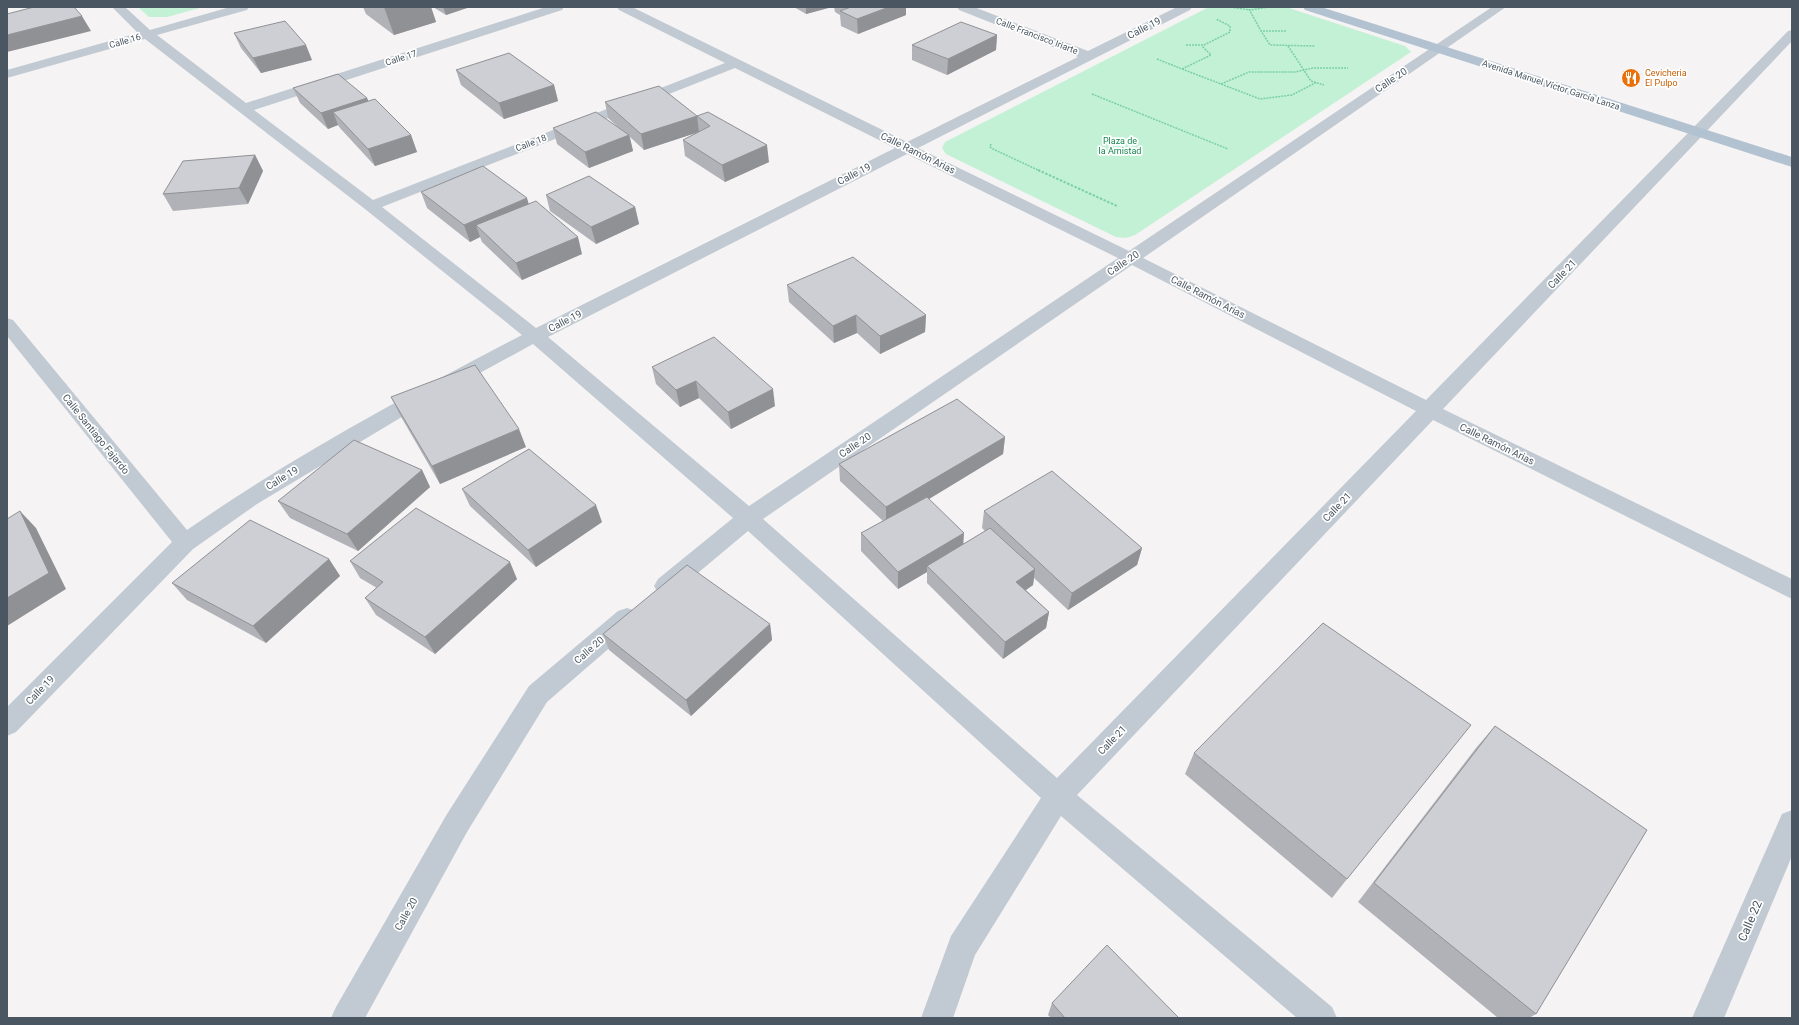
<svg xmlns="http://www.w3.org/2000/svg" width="1799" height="1025" viewBox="0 0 1799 1025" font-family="Roboto,sans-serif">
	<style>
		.green { fill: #c3f1d5 }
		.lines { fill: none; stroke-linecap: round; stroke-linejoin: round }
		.path-far1 { stroke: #7ad0a6; stroke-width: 1.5; stroke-dasharray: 2 1; stroke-linecap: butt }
		.path { stroke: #7ad0a6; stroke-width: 2; stroke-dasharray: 2.5 1.5; stroke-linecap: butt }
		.minor { fill: #c1cad2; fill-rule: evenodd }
		.major { fill: #b3c2d1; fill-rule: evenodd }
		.wall { fill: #b0b2b7 }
		.shaded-wall { fill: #909195 }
		.building { fill: #cdcfd5; stroke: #909195 }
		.labels { text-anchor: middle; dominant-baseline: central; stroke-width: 3.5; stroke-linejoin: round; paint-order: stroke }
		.far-street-label { font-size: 9px; fill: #4a5661; stroke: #fff }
		.far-food-label { font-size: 9px; fill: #c56008; stroke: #fff; text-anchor: start }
		.far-park-label { font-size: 9px; fill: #17864f; stroke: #fff }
		.street-label { font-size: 10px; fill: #4a5661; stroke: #fff }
		.near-street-label { font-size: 12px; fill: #4a5661; stroke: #fff }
	</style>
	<rect width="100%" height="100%" fill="#f5f3f3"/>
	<g class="green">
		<polygon points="138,7 203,7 167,17 149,17"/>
		<polygon points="1209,7 1286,7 1405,46 1411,52 1135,235 1126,238 1116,237 946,154 942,148 945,142"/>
	</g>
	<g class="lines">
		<g class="path-far1">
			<polyline points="1231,7 1250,10 1269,7"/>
			<polyline points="1249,9 1261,31"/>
			<polyline points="1286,31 1261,31 1270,45 1315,46"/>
			<polyline points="1186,45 1204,45 1230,32 1230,26 1216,19"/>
			<polyline points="1288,46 1311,81 1324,85"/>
			<polyline points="1157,59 1182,69 1211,55 1202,46"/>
			<polyline points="1182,69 1260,99 1292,95 1317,82"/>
			<polyline points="1221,84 1249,72 1295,72 1313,68 1348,68"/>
			<polyline points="1092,94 1228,149"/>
			<polyline points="991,144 990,147 993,149 1040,171"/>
		</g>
		<polyline class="path" points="1038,170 1117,206"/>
		<g class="minor">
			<path d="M112,7H125L150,30L230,7H249L247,10L157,35L246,103L546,7H564L562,10L254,110L373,200L725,63L619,10L617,7H632L907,142L1078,57L959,10L957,7H974L1088,51L1177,7H1192L1190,10L918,148L1129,251L1492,7H1506L1143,258L1426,400L1788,31L1792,30V41L1443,409L1792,579V599L1433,420L1077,795L1332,1007L1337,1018H1297L1061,816L975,955L953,1018H921L951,936L1041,798L748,531L674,593L666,595L658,593L654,586L658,579L733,518L533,344L425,403L257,504L193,549L16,732L7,736V707L172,542L7,336V318L13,320L187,530C293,456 408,395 522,335L365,209L145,39L7,78V70L138,33ZM735,68L895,148L536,328L382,207ZM907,154L1118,258L749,506L548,337ZM1132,265L1416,411L1057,778L763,519Z"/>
			<polygon points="627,608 636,611 639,618 636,625 547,702 467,832 365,1018 331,1018 336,1007 447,814 529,686 618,611"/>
			<polygon points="1792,810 1792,856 1724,1018 1692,1018 1782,814"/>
		</g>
		<polygon class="major" points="1303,7 1321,7 1792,157 1792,167 1305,10"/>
	</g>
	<g class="wall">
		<polygon points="363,7 431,7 436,22 394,35 366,14"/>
		<polygon points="433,7 470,7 446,15"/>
		<polygon points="794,7 832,7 806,14"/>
		<polygon points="834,7 906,7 906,15 858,34 841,26 840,15 835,12"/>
		<polygon points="234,33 312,60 261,73 241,48"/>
		<polygon points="997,35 996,50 947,75 912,60 912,45"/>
		<polygon points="456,70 554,85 558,101 504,119 461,85"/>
		<polygon points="293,88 367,98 368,101 411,135 417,152 375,166 340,128 338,125 328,129 300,103"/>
		<polygon points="605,102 697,116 769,162 725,182 685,156 683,140 698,132 644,150 630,137 633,151 589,168 557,144 553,128 620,129 608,118"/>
		<polygon points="255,155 263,171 248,204 173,211 163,194"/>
		<polygon points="421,192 529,204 582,254 522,280 482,242 480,237 470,242 427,208"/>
		<polygon points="546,195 635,207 639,224 596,244 550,211"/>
		<polygon points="787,285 926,315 925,332 880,354 857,333 834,343 789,302"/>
		<polygon points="652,367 775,406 731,429 699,398 680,407 656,384"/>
		<polygon points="391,397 526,447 440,484 400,415"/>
		<polygon points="1005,437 1003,454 929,499 964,544 985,531 982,528 984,511 1142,548 1137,565 1068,610 1034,578 1033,585 1026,590 1049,612 1046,628 1003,659 927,583 927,572 898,589 861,551 861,533 883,521 840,481 839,464"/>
		<polygon points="422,470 430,487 358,551 290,518 278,501"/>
		<polygon points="462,489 602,522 536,567 470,506"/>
		<polygon points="329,559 340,576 266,643 187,600 172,583"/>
		<polygon points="350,561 517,579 435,654 376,615 365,598 377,588 360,578"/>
		<polygon points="770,624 772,640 691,716 609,650 603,634"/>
		<polygon points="1495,726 1536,1014 1529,1018 1498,1018 1358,902 1476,748"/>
		<polygon points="1194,753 1347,879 1332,898 1185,774"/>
		<polygon points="1052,1003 1179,1018 1051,1018 1048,1015"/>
	</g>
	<g class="shaded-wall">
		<polygon points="384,7 431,7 436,22 394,35"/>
		<polygon points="443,7 470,7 446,15"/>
		<polygon points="806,7 832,7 806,14"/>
		<polygon points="889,7 906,7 906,15 858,34 857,19"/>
		<polygon points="82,16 91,31 7,52 7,35"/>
		<polygon points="997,35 996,50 947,75 948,59"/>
		<polygon points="306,45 312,60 261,73 253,58"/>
		<polygon points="554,85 558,101 504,119 499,103"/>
		<polygon points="367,98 374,114 333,112 338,125 328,129 321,113"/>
		<polygon points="697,116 699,132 644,150 641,134"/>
		<polygon points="411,135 417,152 375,166 368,149"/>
		<polygon points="629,135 633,151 589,168 585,152"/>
		<polygon points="767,145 769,162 725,182 722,165"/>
		<polygon points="255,155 263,171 248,204 239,188"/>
		<polygon points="527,198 532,215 476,225 480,237 470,242 464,225"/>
		<polygon points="635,207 639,224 596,244 591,227"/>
		<polygon points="578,237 582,254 522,280 516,263"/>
		<polygon points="856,315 857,333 834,343 833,326"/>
		<polygon points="926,315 925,332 880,354 880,336"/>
		<polygon points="696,381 699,398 680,407 676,390"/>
		<polygon points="773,389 775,406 731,429 728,412"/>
		<polygon points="519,429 526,447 440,484 432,466"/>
		<polygon points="1005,437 1003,454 886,525 886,507"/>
		<polygon points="422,470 430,487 358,551 347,534"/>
		<polygon points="596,505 602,522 536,567 528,550"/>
		<polygon points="20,511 36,528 66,589 7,626 7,598"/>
		<polygon points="964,533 963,550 927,566 927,572 898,589 898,572"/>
		<polygon points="1142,548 1137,565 1068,610 1072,593"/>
		<polygon points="329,559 340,576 266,643 253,626"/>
		<polygon points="510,562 517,579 435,654 425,637"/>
		<polygon points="1035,569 1033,585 1014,598 1016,582"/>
		<polygon points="1049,612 1046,628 1003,659 1005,642"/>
		<polygon points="770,624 772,640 691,716 686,700"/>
	</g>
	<g class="building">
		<polygon points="34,7 74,7 82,16 7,35 7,14"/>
		<polygon points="851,7 889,7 857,19 840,11"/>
		<polygon points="285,21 306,45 253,58 234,33"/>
		<polygon points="961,22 997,35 948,59 912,45"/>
		<polygon points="509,53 554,85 499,103 456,70"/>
		<polygon points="338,74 367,98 321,113 293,88"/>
		<polygon points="659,86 697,116 641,134 605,102"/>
		<polygon points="375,99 411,135 368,149 333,112"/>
		<polygon points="596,112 629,135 585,152 553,128"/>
		<polygon points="708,112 767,145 722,165 683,140 710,126 697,116"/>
		<polygon points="255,155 239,188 163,194 183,161"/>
		<polygon points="483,166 527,198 464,225 421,192"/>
		<polygon points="589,176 635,207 591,227 546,195"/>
		<polygon points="536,201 578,237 516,263 476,225"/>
		<polygon points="853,257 926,315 880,336 856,315 833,326 787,285"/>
		<polygon points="714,337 773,389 728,412 696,381 676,390 652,367"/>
		<polygon points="475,365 519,429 432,466 391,397"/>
		<polygon points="957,399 1005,437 886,507 839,464"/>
		<polygon points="354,440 422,470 347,534 278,501"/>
		<polygon points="529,449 596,505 528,550 462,489"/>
		<polygon points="1052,471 1142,548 1072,593 984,511"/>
		<polygon points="927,497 964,533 898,572 861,533"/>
		<polygon points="416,508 510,562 425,637 365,598 383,582 350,561"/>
		<polygon points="20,511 49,573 7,598 7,519"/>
		<polygon points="250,520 329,559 253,626 172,583"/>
		<polygon points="990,528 1035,569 1016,582 1049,612 1005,642 927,566"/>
		<polygon points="687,565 770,624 686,700 603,634"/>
		<polygon points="1323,623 1471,725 1347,879 1194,753"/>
		<polygon points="1495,726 1647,830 1536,1014 1374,883"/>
		<polygon points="1107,945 1179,1018 1065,1018 1052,1003"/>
	</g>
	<defs>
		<g id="restaurant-disc" transform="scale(1)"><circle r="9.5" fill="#e8710a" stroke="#fff"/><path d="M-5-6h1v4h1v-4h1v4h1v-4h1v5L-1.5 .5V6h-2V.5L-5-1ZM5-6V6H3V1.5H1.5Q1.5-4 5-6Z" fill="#fff"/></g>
	</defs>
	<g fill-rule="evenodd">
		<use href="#restaurant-disc" x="1631" y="78"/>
	</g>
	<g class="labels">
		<g class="far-street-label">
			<text transform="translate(1037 36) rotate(21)">Calle Francisco Iriarte</text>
			<text transform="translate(125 41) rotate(-16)">Calle 16</text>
			<text transform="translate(401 58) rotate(-18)">Calle 17</text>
			<text transform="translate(1551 85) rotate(18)">Avenida Manuel Víctor García Lanza</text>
			<text transform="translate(531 143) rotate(-21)">Calle 18</text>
		</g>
		<g class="far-food-label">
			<text x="1645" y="73">Cevicheria<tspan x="1645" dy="10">El Pulpo</tspan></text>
		</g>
		<g class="far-park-label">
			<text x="1120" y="141">Plaza de<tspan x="1120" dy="10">la Amistad</tspan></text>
		</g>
		<g class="street-label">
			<text transform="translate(1144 28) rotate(-27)">Calle 19</text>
			<text transform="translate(1391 80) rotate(-34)">Calle 20</text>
			<text transform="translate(918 153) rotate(26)">Calle Ramón Arias</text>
			<text transform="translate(854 174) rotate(-27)">Calle 19</text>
			<text transform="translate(1123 263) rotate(-34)">Calle 20</text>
			<text transform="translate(1562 274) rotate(-46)">Calle 21</text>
			<text transform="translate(1208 297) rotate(27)">Calle Ramón Arias</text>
			<text transform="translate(565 321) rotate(-27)">Calle 19</text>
			<text transform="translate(96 434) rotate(51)">Calle Santiago Fajardo</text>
			<text transform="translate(1497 444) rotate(26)">Calle Ramón Arias</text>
			<text transform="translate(855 445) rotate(-34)">Calle 20</text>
			<text transform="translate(282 478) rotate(-31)">Calle 19</text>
			<text transform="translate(1337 507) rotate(-46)">Calle 21</text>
			<text transform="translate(589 650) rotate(-41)">Calle 20</text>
			<text transform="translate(40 690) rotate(-46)">Calle 19</text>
			<text transform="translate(1112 740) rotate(-46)">Calle 21</text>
			<text transform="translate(406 914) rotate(-61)">Calle 20</text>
		</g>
		<g class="near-street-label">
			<text transform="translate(1750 921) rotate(-67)">Calle 22</text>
		</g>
	</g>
	<rect width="1799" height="1025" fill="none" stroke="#4a5661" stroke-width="16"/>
</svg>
